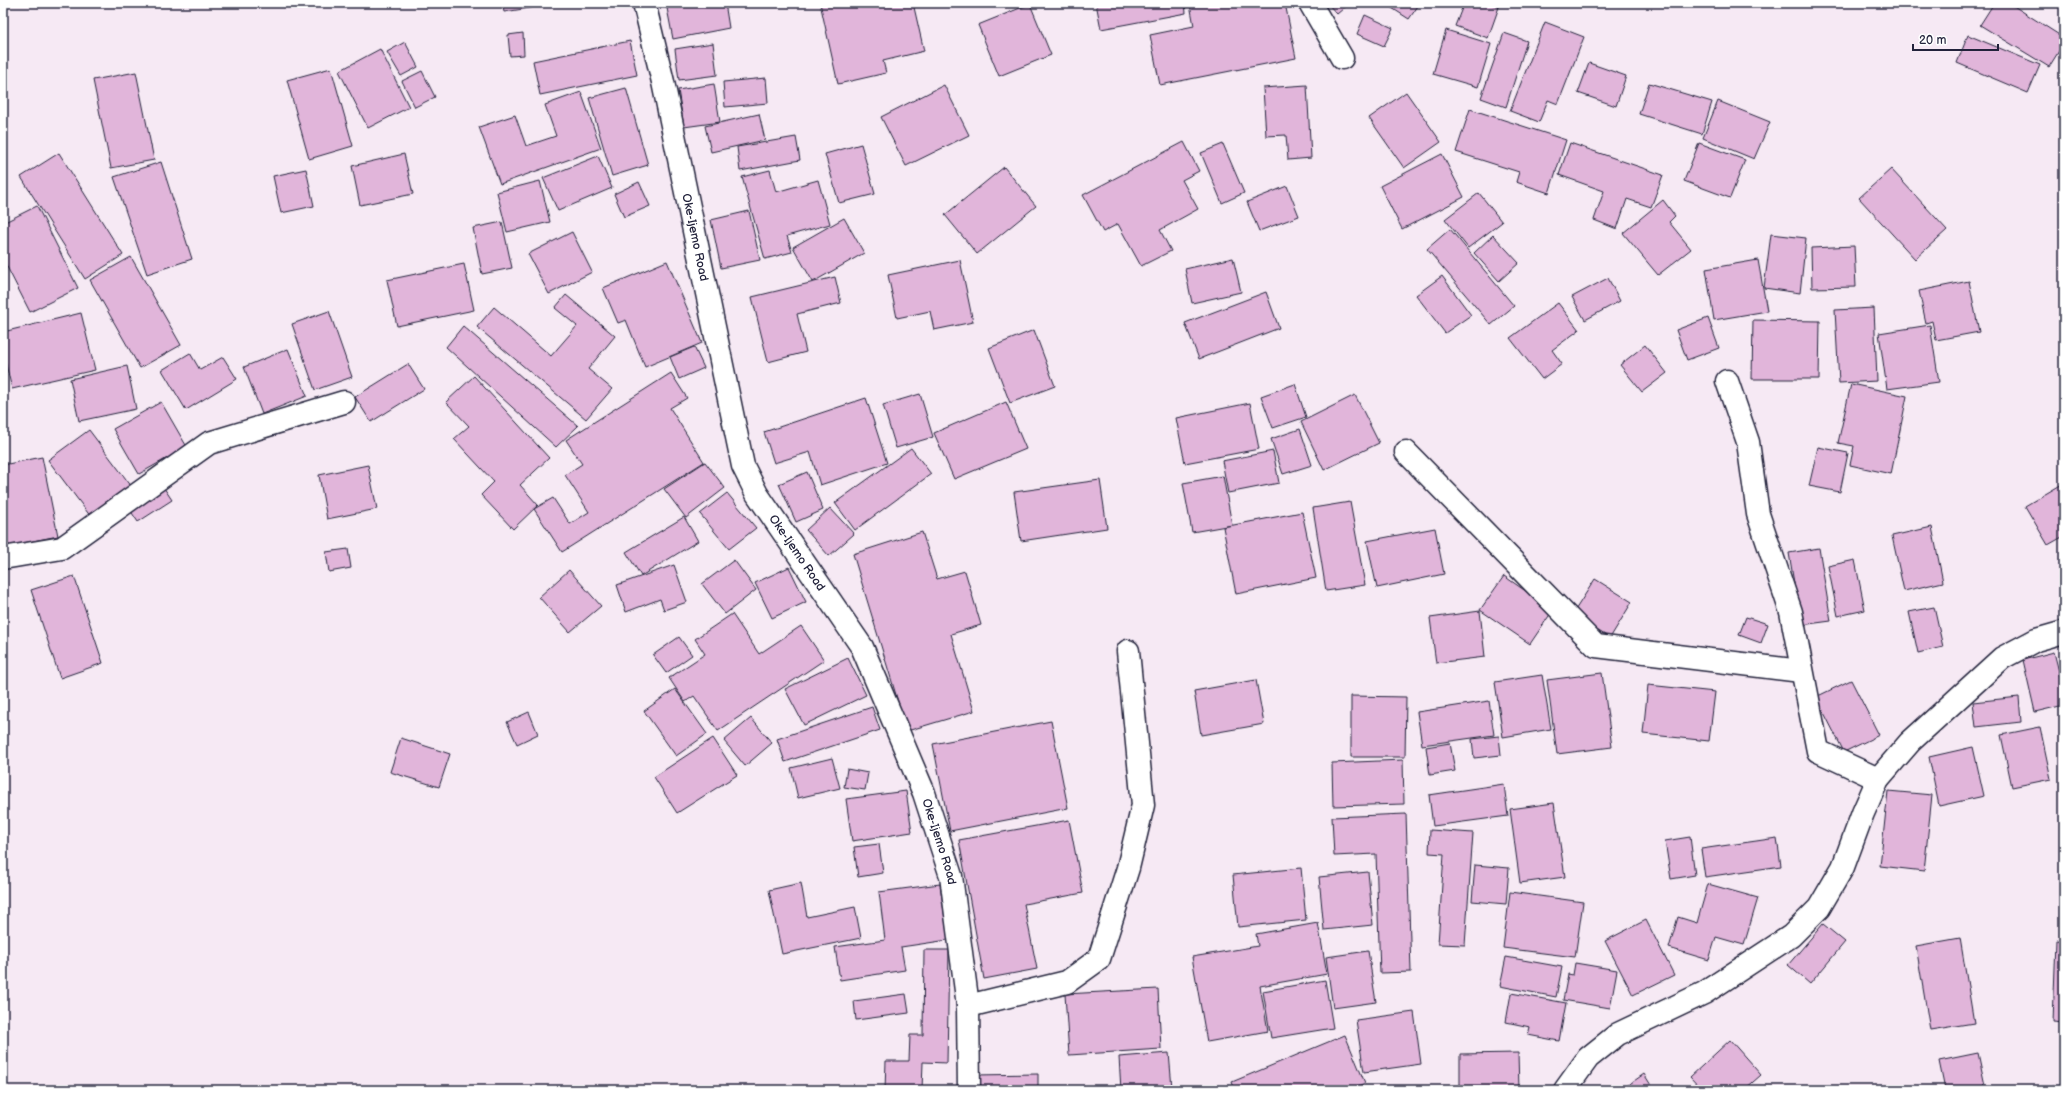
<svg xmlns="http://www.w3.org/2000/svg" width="2067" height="1093" viewBox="0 0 2067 1093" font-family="'Balsamiq Sans',sans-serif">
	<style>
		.building { fill: #e1b5da; stroke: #22223b }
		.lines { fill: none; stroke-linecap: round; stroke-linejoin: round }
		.minor-casing { stroke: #22223b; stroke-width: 25 }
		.minor { stroke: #fff; stroke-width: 22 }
		.labels { text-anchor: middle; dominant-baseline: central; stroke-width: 3.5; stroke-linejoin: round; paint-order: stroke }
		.street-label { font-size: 12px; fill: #22223b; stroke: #fff }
	</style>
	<rect width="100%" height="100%" fill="#f6e9f4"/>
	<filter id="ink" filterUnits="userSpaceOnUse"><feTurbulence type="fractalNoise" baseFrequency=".025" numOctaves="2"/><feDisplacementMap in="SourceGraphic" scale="8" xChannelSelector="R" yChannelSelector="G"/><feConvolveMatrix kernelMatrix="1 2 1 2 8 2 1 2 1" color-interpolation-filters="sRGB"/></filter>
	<g filter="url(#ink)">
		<g class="building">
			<polygon points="449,3 495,3 449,6"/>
			<polygon points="502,3 549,3 549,5 504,12"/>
			<polygon points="666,3 725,3 729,28 673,39"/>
			<polygon points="820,3 913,3 924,51 883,61 886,73 838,84"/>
			<polygon points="1096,3 1185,3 1186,13 1101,29"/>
			<polygon points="1285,3 1296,58 1160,85 1150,35 1194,26 1190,4"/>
			<polygon points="1327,3 1350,3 1337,14"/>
			<polygon points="1384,3 1420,3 1409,19"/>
			<polygon points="1464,3 1487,3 1499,7 1488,38 1455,26"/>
			<polygon points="1994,3 2009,3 2064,38 2064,43 2049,67 1980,25"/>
			<polygon points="1030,4 1051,55 999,76 978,25"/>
			<polygon points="1365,15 1393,28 1384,46 1357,34"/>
			<polygon points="1545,22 1584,37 1558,104 1548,100 1539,122 1510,111"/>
			<polygon points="1446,30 1491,44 1478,87 1433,74"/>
			<polygon points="523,33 524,55 510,56 508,35"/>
			<polygon points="1504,33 1527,41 1506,107 1481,98"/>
			<polygon points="1968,35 2040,65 2028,93 1957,63"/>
			<polygon points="630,41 637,75 540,95 533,61"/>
			<polygon points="405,42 418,67 401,76 387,52"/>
			<polygon points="713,43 717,75 679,80 675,49"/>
			<polygon points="380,49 409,107 368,128 339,71"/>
			<polygon points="1589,63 1626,76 1616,106 1578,93"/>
			<polygon points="331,68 353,146 309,159 287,80"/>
			<polygon points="422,71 435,97 415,107 402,81"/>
			<polygon points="136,72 154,160 111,168 93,80"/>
			<polygon points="766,78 768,103 725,107 723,82"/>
			<polygon points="1649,83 1712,102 1702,134 1639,114"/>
			<polygon points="714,84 720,122 684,127 678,90"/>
			<polygon points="944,85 969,135 906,166 881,117"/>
			<polygon points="1307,85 1311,158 1288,160 1286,135 1266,136 1263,88"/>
			<polygon points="626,88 648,165 612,176 589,98"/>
			<polygon points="581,92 601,148 500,184 479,127 515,115 526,146 556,136 545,105"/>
			<polygon points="1406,92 1441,142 1404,168 1369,118"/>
			<polygon points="1718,101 1770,122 1754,159 1703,138"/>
			<polygon points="1470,109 1566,140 1549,193 1516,182 1519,172 1456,152"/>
			<polygon points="759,114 765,140 711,152 705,126"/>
			<polygon points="796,137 800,160 740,171 737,147"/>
			<polygon points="1184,142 1199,171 1182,180 1198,209 1160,230 1171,251 1141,266 1118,224 1103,232 1083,195"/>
			<polygon points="1570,143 1663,175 1651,207 1627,199 1617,229 1594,220 1604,191 1559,175"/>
			<polygon points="1699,143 1745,160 1730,198 1684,181"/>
			<polygon points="861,144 875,194 839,203 825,154"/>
			<polygon points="1223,144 1244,193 1222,203 1201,153"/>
			<polygon points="59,153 123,255 85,279 21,177"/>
			<polygon points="404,154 413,194 360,205 352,166"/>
			<polygon points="1442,154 1464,197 1402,229 1380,186"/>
			<polygon points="598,156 612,188 558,211 543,178"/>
			<polygon points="161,162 192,259 147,274 114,177"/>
			<polygon points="1004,167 1036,206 977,254 945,215"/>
			<polygon points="306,169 314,206 281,213 273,176"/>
			<polygon points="1891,169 1947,230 1915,259 1859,198"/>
			<polygon points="770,170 776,192 818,180 830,224 787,236 792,252 765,259 742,177"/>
			<polygon points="540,181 550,222 507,232 497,192"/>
			<polygon points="639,182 650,206 624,217 614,194"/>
			<polygon points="1287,186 1299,216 1259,231 1247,202"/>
			<polygon points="1479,193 1502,222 1468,248 1445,219"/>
			<polygon points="1663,200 1675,216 1669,222 1691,249 1658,275 1623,233"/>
			<polygon points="37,206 78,288 30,312 3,259 3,223"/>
			<polygon points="749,211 760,260 721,268 711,220"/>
			<polygon points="844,218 864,253 813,282 793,247"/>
			<polygon points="502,222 512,268 482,274 473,228"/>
			<polygon points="1450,229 1514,306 1491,325 1427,249"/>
			<polygon points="572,232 592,272 549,294 528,254"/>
			<polygon points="1771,234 1806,238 1800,293 1764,288"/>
			<polygon points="1493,235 1519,263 1499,281 1474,253"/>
			<polygon points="1854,246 1856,287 1812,288 1811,248"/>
			<polygon points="131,257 181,345 140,368 90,280"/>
			<polygon points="1233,258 1241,292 1192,303 1185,269"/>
			<polygon points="960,260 973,322 934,330 930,311 897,318 888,275"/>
			<polygon points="1758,260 1767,311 1714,320 1706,269"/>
			<polygon points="667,261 702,343 645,367 626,320 618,323 603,288"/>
			<polygon points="464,264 474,310 397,326 387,280"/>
			<polygon points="1442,276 1471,315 1445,333 1416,295"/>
			<polygon points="835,277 841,303 797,314 806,352 768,362 752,297"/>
			<polygon points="1608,278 1620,301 1585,320 1572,297"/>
			<polygon points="1969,281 1979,332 1936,340 1932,321 1926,323 1919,291"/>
			<polygon points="1266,292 1279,328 1199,359 1185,323"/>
			<polygon points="566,295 615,336 588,369 612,389 586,419 477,327 494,307 551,356 577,326 555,308"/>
			<polygon points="1558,303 1579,330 1552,350 1562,364 1542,379 1510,338"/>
			<polygon points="1874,308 1877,381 1839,383 1835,310"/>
			<polygon points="329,311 352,377 315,390 292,324"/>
			<polygon points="81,313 95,370 12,389 3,352 3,332"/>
			<polygon points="1708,318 1719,348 1687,360 1676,330"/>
			<polygon points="1753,320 1820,321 1819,379 1752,379"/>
			<polygon points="1930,325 1939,382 1887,389 1879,333"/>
			<polygon points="463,326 578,426 556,447 446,347"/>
			<polygon points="1034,330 1055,386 1010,403 989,348"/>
			<polygon points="1645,345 1667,373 1642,392 1620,365"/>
			<polygon points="694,347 704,368 679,379 670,357"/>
			<polygon points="288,349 307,396 262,414 244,367"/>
			<polygon points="190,353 200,370 223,357 237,379 186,410 162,370"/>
			<polygon points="408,364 424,389 371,422 355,397"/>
			<polygon points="127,366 136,409 79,421 70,379"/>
			<polygon points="671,373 687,398 670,408 704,462 562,552 534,509 553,498 570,524 589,512 565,475 582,464 566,440"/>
			<polygon points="474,376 549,458 520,485 538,505 513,529 481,495 494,482 454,439 469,426 446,402"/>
			<polygon points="2060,377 2064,377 2064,395"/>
			<polygon points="1295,384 1306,417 1273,428 1261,396"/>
			<polygon points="1851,384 1907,396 1891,474 1850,465 1854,446 1838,443"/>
			<polygon points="920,394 933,437 896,448 883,405"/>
			<polygon points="1355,395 1379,443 1324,470 1301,422"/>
			<polygon points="866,398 887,463 820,485 810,452 774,463 764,432"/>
			<polygon points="161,402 187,447 139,474 113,429"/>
			<polygon points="1006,402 1026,449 954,479 934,433"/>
			<polygon points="1250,403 1259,449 1185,463 1176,418"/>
			<polygon points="1300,429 1312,465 1283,474 1271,439"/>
			<polygon points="89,430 132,487 91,517 48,460"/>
			<polygon points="1818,447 1848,453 1840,492 1809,486"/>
			<polygon points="911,448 931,474 855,530 835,503"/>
			<polygon points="1273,451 1279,483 1228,493 1222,461"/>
			<polygon points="42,457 58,536 8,546 3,520 3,465"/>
			<polygon points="705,462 725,488 686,518 664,489"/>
			<polygon points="368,465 377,509 327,519 319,475"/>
			<polygon points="807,472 823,510 796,522 779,484"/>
			<polygon points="1223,476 1232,525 1192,532 1183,483"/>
			<polygon points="1100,480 1107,528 1021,541 1014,492"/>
			<polygon points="160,482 172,500 138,522 126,504"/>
			<polygon points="2064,483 2064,536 2048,545 2025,506"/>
			<polygon points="727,493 756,528 729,549 700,514"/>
			<polygon points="1350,502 1365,585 1326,591 1313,508"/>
			<polygon points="830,508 854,534 829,556 806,530"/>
			<polygon points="1302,512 1316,578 1236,594 1223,527"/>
			<polygon points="684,517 698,541 641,576 626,552"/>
			<polygon points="1932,527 1943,582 1904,591 1892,536"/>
			<polygon points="1435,528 1444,574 1377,588 1367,541"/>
			<polygon points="922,532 937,579 965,571 981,625 951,634 974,711 907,731 853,554"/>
			<polygon points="1819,548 1831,621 1801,625 1789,553"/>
			<polygon points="348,549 351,568 329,572 326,552"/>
			<polygon points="734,560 756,590 725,614 702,584"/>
			<polygon points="1855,560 1865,610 1838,616 1828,566"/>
			<polygon points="674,565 687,602 664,610 660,599 626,612 617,585"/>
			<polygon points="789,567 806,602 772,618 755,583"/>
			<polygon points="569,570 601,606 570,632 539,597"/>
			<polygon points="74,576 103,663 60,678 31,590"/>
			<polygon points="1504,576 1553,610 1530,644 1480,610"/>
			<polygon points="1595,579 1632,602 1610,638 1572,615"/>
			<polygon points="1934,607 1943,647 1918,653 1909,612"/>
			<polygon points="1480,611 1485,657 1436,663 1430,618"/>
			<polygon points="732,614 759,654 801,626 824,660 718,731 694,696 685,702 669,678 705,654 695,639"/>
			<polygon points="1746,617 1768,624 1761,643 1739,635"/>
			<polygon points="679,637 692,655 666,673 653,655"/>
			<polygon points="2054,652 2064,692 2064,705 2035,712 2023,660"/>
			<polygon points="848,658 866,695 804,725 785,689"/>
			<polygon points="1602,673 1612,747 1557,754 1547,680"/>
			<polygon points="1542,675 1551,729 1503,737 1495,682"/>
			<polygon points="1256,680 1264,724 1201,735 1194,691"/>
			<polygon points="1851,680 1879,735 1844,752 1816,697"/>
			<polygon points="1648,685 1715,692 1709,741 1643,734"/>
			<polygon points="675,689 707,734 676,756 644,711"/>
			<polygon points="1351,696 1406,697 1405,757 1351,757"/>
			<polygon points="2019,697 2021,722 1976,727 1973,702"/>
			<polygon points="1489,701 1494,735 1422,745 1417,712"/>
			<polygon points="872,707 880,730 785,762 777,739"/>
			<polygon points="529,712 538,734 517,744 507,722"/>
			<polygon points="751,718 772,743 745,766 724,741"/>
			<polygon points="1051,721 1068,808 950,831 933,744"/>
			<polygon points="2040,727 2051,779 2012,787 2001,735"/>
			<polygon points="1499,736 1501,755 1474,758 1472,739"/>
			<polygon points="401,738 450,754 439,787 390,772"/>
			<polygon points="713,738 737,775 677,813 654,777"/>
			<polygon points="1450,743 1455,771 1430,775 1426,747"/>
			<polygon points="1973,747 1984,796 1939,806 1929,757"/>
			<polygon points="832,758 840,788 798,798 791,768"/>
			<polygon points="1403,760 1404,804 1333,806 1332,763"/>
			<polygon points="847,769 868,773 865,790 844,787"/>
			<polygon points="1504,784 1508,816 1433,826 1429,795"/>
			<polygon points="906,791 912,832 852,841 846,799"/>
			<polygon points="1888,791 1932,795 1924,871 1880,866"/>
			<polygon points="1554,803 1565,877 1520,883 1510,809"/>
			<polygon points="1406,814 1411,972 1380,973 1376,854 1334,856 1332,817"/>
			<polygon points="1069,820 1083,893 1024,904 1037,969 984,979 959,840"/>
			<polygon points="1430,830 1473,833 1465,945 1438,944 1444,854 1429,853"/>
			<polygon points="1690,837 1695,875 1671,879 1665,841"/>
			<polygon points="1777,838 1781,866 1705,877 1701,849"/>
			<polygon points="879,844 883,873 858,877 854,847"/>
			<polygon points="1475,865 1509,868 1506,904 1472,901"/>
			<polygon points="1301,868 1306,920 1238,927 1233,875"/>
			<polygon points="1368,872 1373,925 1324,930 1319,877"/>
			<polygon points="801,883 807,917 855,907 861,938 782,954 769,890"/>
			<polygon points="940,884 948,940 901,947 905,970 840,980 835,947 885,940 879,892"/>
			<polygon points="1708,884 1758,898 1744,945 1716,937 1709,960 1669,948 1678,917 1697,923"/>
			<polygon points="1510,892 1583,902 1575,957 1503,948"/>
			<polygon points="1646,920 1674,975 1633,995 1605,941"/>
			<polygon points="1318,923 1327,974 1260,986 1268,1031 1207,1042 1192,957 1258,946 1256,934"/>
			<polygon points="1823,924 1845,942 1810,984 1788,965"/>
			<polygon points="1960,938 1974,1023 1930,1030 1916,946"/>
			<polygon points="2056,940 2064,941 2064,1023 2053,1022"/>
			<polygon points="924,950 949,950 947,1063 923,1062 922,1090 885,1090 886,1061 909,1061 910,1035 923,1035"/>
			<polygon points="1368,951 1376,1002 1333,1008 1326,957"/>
			<polygon points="1506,957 1562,967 1556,997 1500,986"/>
			<polygon points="1575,963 1617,970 1610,1008 1563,1000 1568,974 1573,975"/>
			<polygon points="1325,980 1333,1028 1271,1038 1263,991"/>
			<polygon points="1158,989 1161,1049 1069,1055 1065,994"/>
			<polygon points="1511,993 1566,1003 1559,1041 1528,1035 1530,1027 1506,1022"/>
			<polygon points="906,994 909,1013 856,1020 854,1001"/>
			<polygon points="1414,1012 1421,1064 1364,1072 1356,1020"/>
			<polygon points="1345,1035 1365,1083 1348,1090 1235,1090 1232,1082"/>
			<polygon points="1730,1040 1761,1075 1744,1090 1702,1090 1690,1077"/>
			<polygon points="1169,1053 1172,1088 1121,1090 1119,1057"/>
			<polygon points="1518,1053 1519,1090 1460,1090 1460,1054"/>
			<polygon points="1978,1053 1986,1090 1945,1090 1939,1061"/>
			<polygon points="1038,1074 1038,1090 975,1090 975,1075"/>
			<polygon points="1644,1074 1654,1090 1621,1090"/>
			<polygon points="2053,1085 2055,1090 2035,1090"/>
		</g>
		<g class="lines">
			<g class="minor-casing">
				<g id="minor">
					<path id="s1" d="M644,3L663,82L743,466L757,494L862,647L924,793L951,876L968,1006L969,1090"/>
					<polyline points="1310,3 1342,58"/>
					<polyline points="1727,381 1748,442 1758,514 1791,612 1818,751 1878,779"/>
					<polyline points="1406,452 1596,646 1801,671"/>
					<polyline points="3,558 62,548 209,443 344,402"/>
					<polyline points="968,1006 1067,982 1099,959 1128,868 1143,805 1128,651"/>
					<polyline points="1565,1090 1588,1058 1618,1034 1704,993 1791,936 1819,908 1843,867 1863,813 1878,779 1910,742 2002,658 2036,640 2064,632"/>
				</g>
			</g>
			<use href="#minor" class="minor"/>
		</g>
	</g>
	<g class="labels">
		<g class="street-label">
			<text stroke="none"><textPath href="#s1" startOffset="240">Oke-Ijemo Road</textPath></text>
			<text stroke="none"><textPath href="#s1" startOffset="576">Oke-Ijemo Road</textPath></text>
			<text stroke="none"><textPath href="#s1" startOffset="900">Oke-Ijemo Road</textPath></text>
		</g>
	</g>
	<rect width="2067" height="1093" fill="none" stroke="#fff" stroke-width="16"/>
	<rect x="8" y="8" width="2051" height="1077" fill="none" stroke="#22223b" stroke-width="1.5" filter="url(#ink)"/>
	<path d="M1913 44v6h85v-6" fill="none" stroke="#22223b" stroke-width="2"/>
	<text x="1919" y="44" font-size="12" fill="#22223b" stroke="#ffffff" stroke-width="3" paint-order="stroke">20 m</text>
</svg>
